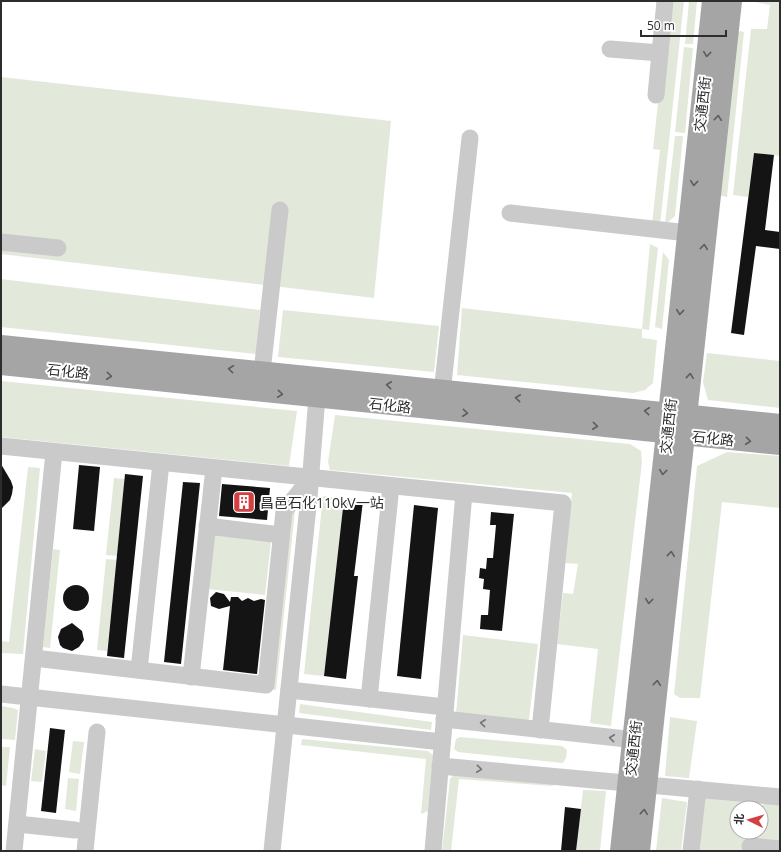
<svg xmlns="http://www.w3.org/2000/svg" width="781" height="852" viewBox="0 0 781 852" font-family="'Open Sans','Noto Sans SC',sans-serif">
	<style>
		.green { fill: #e2e9db }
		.building { fill: #141414 }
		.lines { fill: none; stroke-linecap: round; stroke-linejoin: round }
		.minor { stroke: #cacaca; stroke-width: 17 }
		.major { stroke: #a5a5a5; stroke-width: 22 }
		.oneway { stroke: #5d5d5d }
		.oneway2 { stroke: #747474 }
		.labels { text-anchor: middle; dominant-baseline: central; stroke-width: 4; stroke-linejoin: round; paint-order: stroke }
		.street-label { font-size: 14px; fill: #2d2d2d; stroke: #fff }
		.poi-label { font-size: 14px; fill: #2d2d2d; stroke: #fff; text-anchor: start }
	</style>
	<rect width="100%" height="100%" fill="#fff"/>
	<g class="green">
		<polygon points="669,1 684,1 660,225 652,224 660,150 653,149"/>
		<polygon points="689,1 697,1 693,44 685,44"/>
		<polygon points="755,1 780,1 780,156 754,153 748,197 733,195 751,29 767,29 770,5 755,2"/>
		<polygon points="740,31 744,32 727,197 722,196 718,193 736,34"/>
		<polygon points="684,47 693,48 685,133 675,132"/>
		<polygon points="1,77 391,121 374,298 1,254"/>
		<polygon points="675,136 683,136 675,216 667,223 665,223"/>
		<polygon points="650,244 658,248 649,330 642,329 642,338 657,340 653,383 645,390 633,393 457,375 462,308 642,329"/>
		<polygon points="663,252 669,260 662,329 655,327"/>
		<polygon points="1,279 260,310 256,354 1,327"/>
		<polygon points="283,310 439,326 434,372 278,357"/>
		<polygon points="707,353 780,361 780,408 708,400 703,382"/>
		<polygon points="1,381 297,411 289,466 1,437"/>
		<polygon points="335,415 630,444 641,451 642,462 611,726 590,723 598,649 557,644 563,593 573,594 578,564 565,563 572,493 330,470 328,462"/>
		<polygon points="727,452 780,456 780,508 722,502 700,698 680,698 674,694 697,466"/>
		<polygon points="28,467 40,468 23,654 1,653 1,641 9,642"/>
		<polygon points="114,478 125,479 117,556 106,555"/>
		<polygon points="323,496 344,499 324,676 304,674"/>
		<polygon points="289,510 295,510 276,690 270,689"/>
		<polygon points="213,534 271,541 265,595 207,589"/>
		<polygon points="53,549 60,550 50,648 43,647"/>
		<polygon points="106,559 117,560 107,651 97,650"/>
		<polygon points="463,635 538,644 529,719 524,722 456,714"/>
		<polygon points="300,704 432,722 431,730 299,713"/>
		<polygon points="1,706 13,708 18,710 15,740 1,739"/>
		<polygon points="670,717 697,721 689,778 665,776"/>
		<polygon points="460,737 562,746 567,750 566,758 563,763 458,752 454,749 456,739"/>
		<polygon points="302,739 428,751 433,755 428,811 421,814 426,759 301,745"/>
		<polygon points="73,741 84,742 80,774 69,772"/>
		<polygon points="1,747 10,747 6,786 1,785"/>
		<polygon points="35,749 46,751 42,782 31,781"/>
		<polygon points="456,772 554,780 553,786 459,779 451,851 442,851 450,779"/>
		<polygon points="68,778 79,779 76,811 65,809"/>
		<polygon points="583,790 606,791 600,851 576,851"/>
		<polygon points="662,798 687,802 681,851 656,851"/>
		<polygon points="702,798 748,803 747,808 737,808 737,832 745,832 743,851 696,851"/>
		<polygon points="766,803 780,804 780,844 755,841 756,832 761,832 761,808 759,807"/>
	</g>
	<g class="building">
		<polygon points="754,153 774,155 765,230 780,232 780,249 756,246 744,335 731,333"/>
		<polygon points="1,464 11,481 13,487 12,494 10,500 1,509"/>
		<polygon points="79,465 100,467 94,531 73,529"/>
		<polygon points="125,474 143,476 124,658 107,656"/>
		<polygon points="183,482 200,483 181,664 164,662"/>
		<polygon points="222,484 270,488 267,520 219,516"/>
		<polygon points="344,499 363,501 354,576 358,576 346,679 324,676"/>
		<polygon points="414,505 438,508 421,679 397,676"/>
		<polygon points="491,512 514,514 502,631 480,629 481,615 488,615 490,590 483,589 484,579 479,578 480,568 486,569 487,558 493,558 496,525 490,525"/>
		<circle cx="76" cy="598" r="13"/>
		<polygon points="216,592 224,594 230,602 231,597 238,597 242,601 248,598 254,601 261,599 265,600 257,674 223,670 230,606 219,609 211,606 210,598"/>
		<polygon points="72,623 82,631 84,640 79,647 72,651 63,648 60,645 58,637 61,629"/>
		<polygon points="50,728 65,730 56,813 41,811"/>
		<polygon points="565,807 581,809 576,851 561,851"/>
	</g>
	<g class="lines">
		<g class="minor">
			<polyline points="610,49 660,53"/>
			<polyline points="656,95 665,1"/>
			<polyline points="510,213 688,233"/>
			<polyline points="1,242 58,248"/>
			<polyline points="262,372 280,210"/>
			<polyline points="441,402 470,138"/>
			<polyline points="1,446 563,503 540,730"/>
			<polyline points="207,526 281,535"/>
			<polyline points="34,658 266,685 284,511 311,478"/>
			<polyline points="139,670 161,463"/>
			<polyline points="191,677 214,468"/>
			<polyline points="289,690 445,707"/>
			<polyline points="1,694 442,742"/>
			<polyline points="369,699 391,486"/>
			<polyline points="444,719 645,741"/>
			<polyline points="440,766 780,797"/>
			<polyline points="17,824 75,830"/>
			<polyline points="750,846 780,849"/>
			<polyline points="14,851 54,452"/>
			<polyline points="85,851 97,732"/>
			<polyline points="272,851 309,497 317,397"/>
			<polyline points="433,851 464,493"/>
			<polyline points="691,851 698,789"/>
		</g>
		<g class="major">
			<polyline points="1,346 780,425"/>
			<polyline points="1,364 780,444"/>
			<polyline points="621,851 667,433 713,1"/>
			<polyline points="639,851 731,1"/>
		</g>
	</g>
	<defs><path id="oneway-chevron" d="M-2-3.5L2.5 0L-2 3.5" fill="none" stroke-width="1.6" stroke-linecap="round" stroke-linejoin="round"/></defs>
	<g class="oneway">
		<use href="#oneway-chevron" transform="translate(707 54) rotate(96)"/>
		<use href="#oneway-chevron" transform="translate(718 118) rotate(-84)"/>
		<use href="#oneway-chevron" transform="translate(694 183) rotate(96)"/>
		<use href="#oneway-chevron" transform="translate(704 247) rotate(-84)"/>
		<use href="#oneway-chevron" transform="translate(680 312) rotate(96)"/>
		<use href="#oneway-chevron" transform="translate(231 369) rotate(-174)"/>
		<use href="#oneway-chevron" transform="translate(109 376) rotate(6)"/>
		<use href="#oneway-chevron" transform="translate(690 376) rotate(-84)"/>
		<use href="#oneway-chevron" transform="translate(389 385) rotate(-174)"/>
		<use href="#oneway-chevron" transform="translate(280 394) rotate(6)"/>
		<use href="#oneway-chevron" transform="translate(518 398) rotate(-174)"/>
		<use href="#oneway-chevron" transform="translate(647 411) rotate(-174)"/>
		<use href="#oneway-chevron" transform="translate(465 413) rotate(6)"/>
		<use href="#oneway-chevron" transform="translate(595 426) rotate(6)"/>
		<use href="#oneway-chevron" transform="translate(748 441) rotate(6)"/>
		<use href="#oneway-chevron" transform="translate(663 472) rotate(96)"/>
		<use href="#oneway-chevron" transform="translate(671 554) rotate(-84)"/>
		<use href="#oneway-chevron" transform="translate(649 601) rotate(96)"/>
		<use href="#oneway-chevron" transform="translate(657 683) rotate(-84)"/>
		<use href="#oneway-chevron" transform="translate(644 812) rotate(-84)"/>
	</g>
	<g class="oneway2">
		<use href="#oneway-chevron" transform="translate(483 723) rotate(-174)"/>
		<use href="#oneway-chevron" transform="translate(612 738) rotate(-174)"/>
		<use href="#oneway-chevron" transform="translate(479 769) rotate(6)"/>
	</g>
	<defs>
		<g id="building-square" transform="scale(1.15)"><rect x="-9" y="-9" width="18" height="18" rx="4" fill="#d24042" stroke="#fff"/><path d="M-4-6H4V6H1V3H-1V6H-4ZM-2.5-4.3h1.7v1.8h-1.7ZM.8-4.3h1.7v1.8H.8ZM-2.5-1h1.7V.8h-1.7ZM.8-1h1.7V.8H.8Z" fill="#fff"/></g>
	</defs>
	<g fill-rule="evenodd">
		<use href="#building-square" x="244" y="502"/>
	</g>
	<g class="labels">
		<g class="street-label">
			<text transform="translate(702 104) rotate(-84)">交通西街</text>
			<text transform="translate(68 371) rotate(6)">石化路</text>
			<text transform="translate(390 405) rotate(6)">石化路</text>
			<text transform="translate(668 426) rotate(-84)">交通西街</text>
			<text transform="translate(713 438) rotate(6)">石化路</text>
			<text transform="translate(633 748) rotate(-84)">交通西街</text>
		</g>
		<g class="poi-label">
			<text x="260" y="502">昌邑石化110kV一站</text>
		</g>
	</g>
	<rect width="781" height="852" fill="none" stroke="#2d2d2d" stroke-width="4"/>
	<g transform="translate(749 820) rotate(275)"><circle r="19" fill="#ffffff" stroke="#ababab"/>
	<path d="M0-3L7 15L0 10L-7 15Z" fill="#d24042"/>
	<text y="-6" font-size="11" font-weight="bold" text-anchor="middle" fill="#2d2d2d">北</text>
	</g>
	<path d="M641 30v6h85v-6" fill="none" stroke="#2d2d2d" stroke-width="2"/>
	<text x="647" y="30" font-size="12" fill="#2d2d2d" stroke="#ffffff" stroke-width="3" paint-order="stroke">50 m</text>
</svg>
